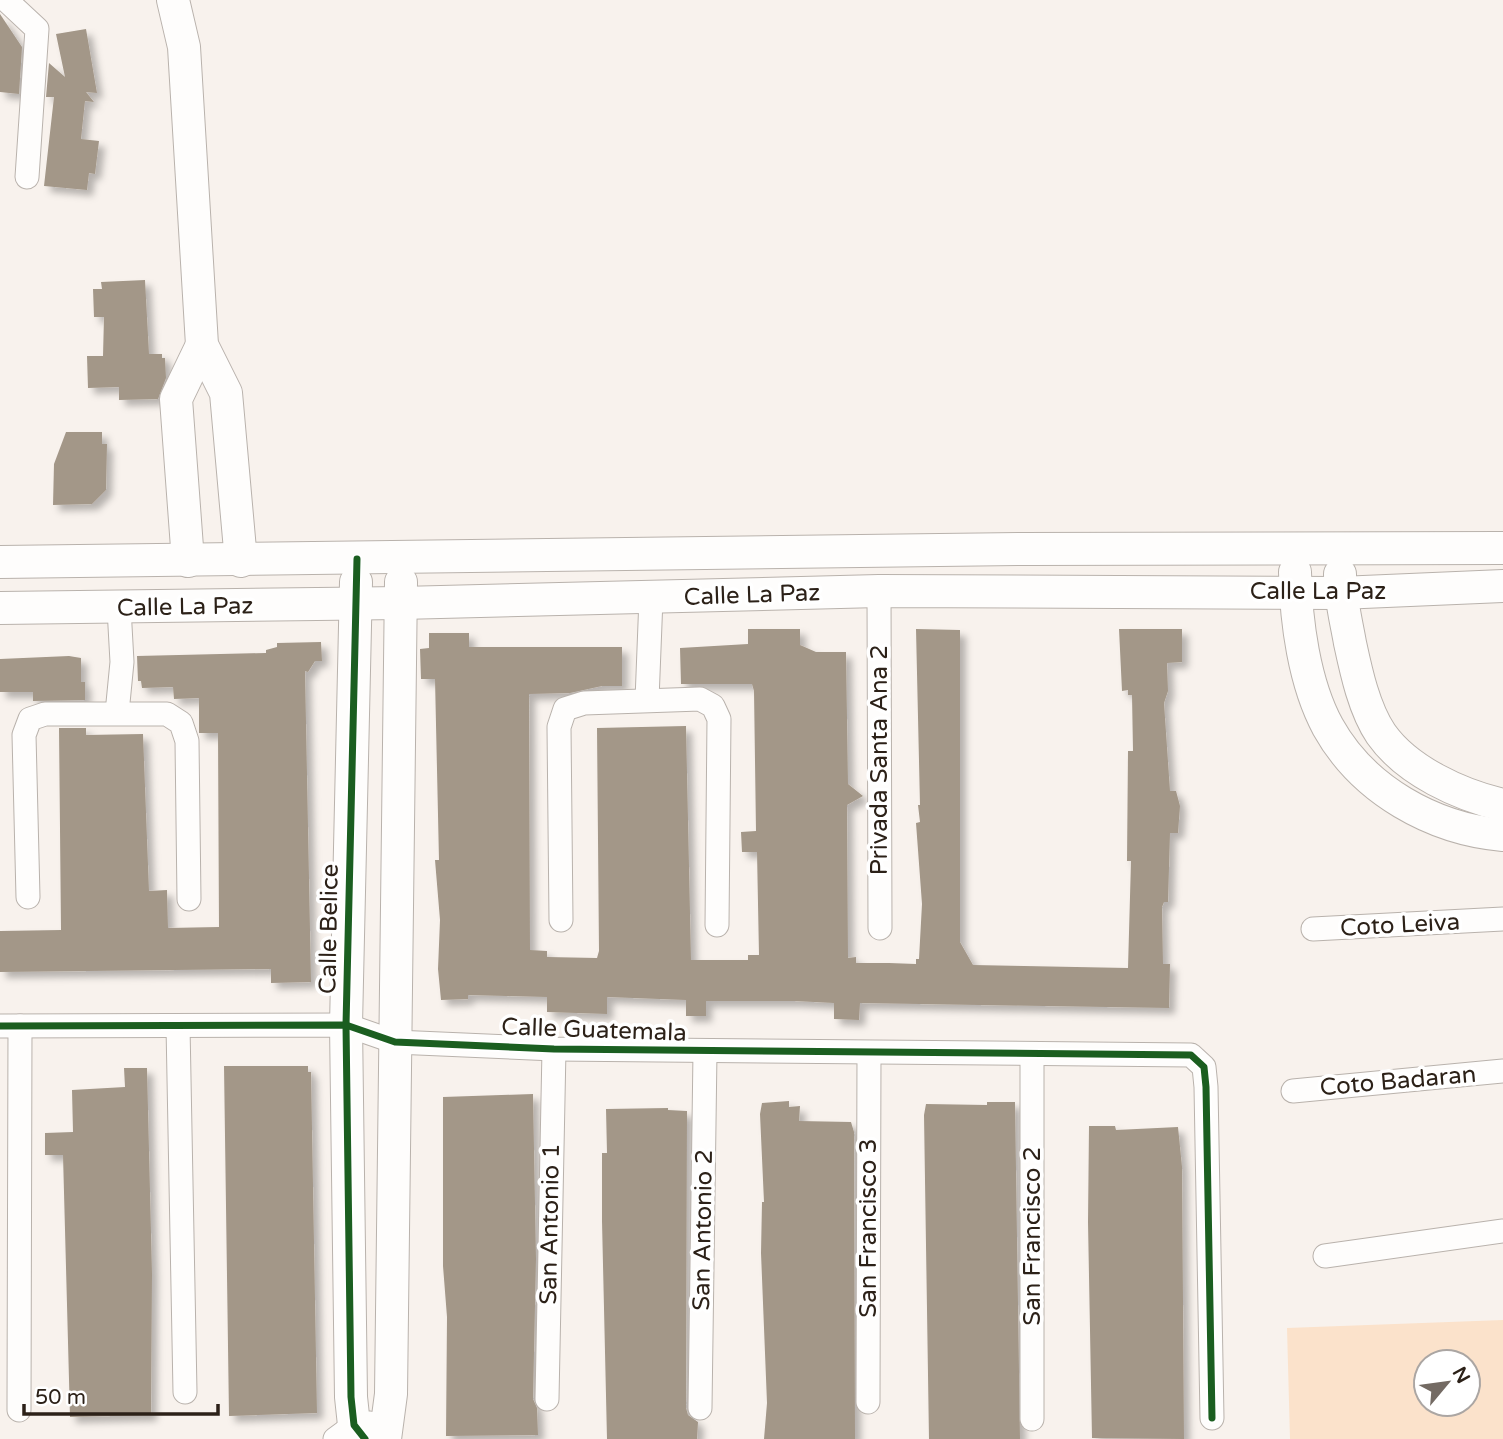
<svg xmlns="http://www.w3.org/2000/svg" width="1503" height="1439" viewBox="0 0 1503 1439" font-family="'Varela Round',sans-serif">
	<style>
		.green { fill: #fbe2cb; fill-rule: evenodd }
		.building { fill: #a39788; filter: url(#shadow) }
		.lines { fill: none; stroke-linecap: round; stroke-linejoin: round }
		.street-casing { stroke: #b9b2ac; stroke-width: 25 }
		.secondary-casing { stroke: #b9b2ac; stroke-width: 34 }
		.street { stroke: #fefdfc; stroke-width: 23 }
		.secondary { stroke: #fefdfc; stroke-width: 32 }
		.cycleway-casing { stroke: #fff; stroke-width: 11 }
		.cycleway { stroke: #1b5e20; stroke-width: 7 }
		.labels { text-anchor: middle; dominant-baseline: central; stroke-width: 7; stroke-linejoin: round; paint-order: stroke }
		.street-label { font-size: 24px; fill: #2c2118; stroke: #fff }
	</style>
	<defs>
		<filter id="shadow"><feDropShadow dx="6" dy="6" stdDeviation="3.5" flood-color="#0004"/></filter>
	</defs>
	<rect width="100%" height="100%" fill="#f8f2ed"/>
	<path class="green" d="M1503,1320V1439H1290L1287,1328ZM1426,1362H1468V1404H1426Z"/>
	<g class="building">
		<polygon points="0,14 22,47 19,94 0,92"/>
		<polygon points="86,29 97,93 86,92 94,102 85,101 81,139 99,141 95,174 89,173 87,190 44,186 54,97 46,97 49,63 65,77 56,34"/>
		<polygon points="145,280 149,354 162,354 162,358 165,358 166,378 158,399 119,400 119,387 88,388 87,356 103,356 104,317 94,317 93,289 102,289 101,282"/>
		<polygon points="66,432 102,432 102,444 107,444 106,490 92,504 53,505 54,464"/>
		<polygon points="748,629 800,629 800,645 816,652 846,652 848,784 863,796 847,805 848,958 856,957 856,963 889,963 916,964 916,959 919,959 922,904 916,823 920,822 918,805 920,805 916,629 960,630 960,942 973,965 1128,968 1131,861 1127,861 1128,751 1133,751 1132,695 1128,695 1128,690 1122,691 1119,629 1182,629 1182,662 1167,663 1168,691 1164,703 1170,791 1176,791 1180,806 1178,833 1170,833 1168,902 1164,902 1162,907 1163,964 1170,964 1169,1008 860,1003 859,1020 834,1019 834,1003 795,1001 706,1001 706,1016 686,1016 686,1000 607,997 607,1014 547,1012 547,997 468,995 468,999 441,1000 438,969 440,920 435,860 439,860 435,679 421,679 420,649 429,648 429,633 469,633 469,647 622,647 622,686 602,686 570,693 529,694 530,950 547,951 547,957 597,958 599,951 597,728 686,726 691,960 748,960 748,955 759,955 757,852 742,852 741,832 756,831 754,691 752,684 681,684 680,648 748,644"/>
		<polygon points="321,642 322,661 315,661 308,672 305,671 311,982 271,983 271,969 0,972 0,931 61,930 59,728 86,728 86,735 143,734 149,891 167,890 168,928 219,927 218,733 199,733 199,698 174,699 173,687 142,688 141,681 138,681 137,656 266,653 266,650 277,647 277,643"/>
		<polygon points="69,656 81,658 81,682 85,682 85,700 33,701 33,692 0,692 0,659"/>
		<polygon points="224,1066 308,1066 308,1072 311,1072 317,1413 229,1416"/>
		<polygon points="124,1068 147,1068 152,1274 151,1415 70,1417 63,1155 45,1155 45,1133 73,1132 72,1090 125,1087"/>
		<polygon points="533,1094 536,1259 533,1399 537,1408 538,1435 446,1436 447,1317 443,1266 443,1097"/>
		<polygon points="789,1101 789,1107 800,1106 799,1121 851,1122 854,1132 855,1439 764,1439 767,1403 761,1253 762,1202 764,1202 760,1114 762,1103"/>
		<polygon points="987,1102 1015,1102 1020,1439 929,1439 924,1115 926,1104 987,1105"/>
		<polygon points="668,1108 668,1110 687,1111 686,1408 688,1415 698,1422 697,1439 607,1439 602,1221 602,1153 607,1153 606,1109"/>
		<polygon points="1089,1126 1115,1126 1116,1130 1178,1127 1182,1167 1184,1439 1092,1438 1088,1222"/>
	</g>
	<g class="lines">
		<g class="street-casing">
			<g id="street">
				<polyline points="6,0 37,29 27,177"/>
				<polyline points="879,591 880,928"/>
				<polyline points="647,700 651,598"/>
				<polyline points="117,713 122,662 119,608"/>
				<polyline points="28,897 24,735 30,719 45,714 167,714 181,723 187,741 189,899"/>
				<polyline points="561,920 559,727 565,709 584,703 700,699 713,706 719,719 717,925"/>
				<polyline points="1313,929 1503,919"/>
				<polyline points="0,1026 346,1025 395,1042 554,1049 1191,1055 1204,1067 1206,1087 1212,1418"/>
				<polyline points="178,1026 185,1392"/>
				<polyline points="1293,1091 1503,1071"/>
				<polyline points="1325,1256 1503,1231"/>
				<polyline points="547,1399 554,1049"/>
				<polyline points="868,1402 869,1053"/>
				<polyline points="700,1408 705,1052"/>
				<polyline points="19,1410 20,1026"/>
				<polyline points="1032,1419 1032,1054"/>
				<polyline points="335,1439 354,1425 370,1423"/>
			</g>
		</g>
		<g class="secondary-casing">
			<g id="secondary">
				<polyline points="173,0 184,47 202,345 226,393 241,561"/>
				<polyline points="188,561 176,399 202,345"/>
				<polyline points="0,562 1022,549 1503,548"/>
				<path d="M1295,572C1296,621 1304,683 1328,727C1363,790 1433,829 1503,835"/>
				<path d="M1340,574C1340,598 1346,620 1350,643C1356,671 1364,709 1381,734C1407,771 1460,795 1503,805"/>
				<polyline points="356,582 346,1025 351,1397 354,1425 365,1439"/>
				<polyline points="0,608 401,603 879,591 1340,593 1503,586"/>
				<polyline points="385,1439 391,1394 401,582"/>
			</g>
		</g>
		<use href="#street" class="street"/>
		<use href="#secondary" class="secondary"/>
		<g class="cycleway-casing">
			<g id="cycleway">
				<polyline points="357,559 346,1025 351,1397 354,1425 365,1439"/>
				<polyline points="0,1026 346,1025 395,1042 554,1049 1191,1055 1204,1067 1206,1087 1212,1418"/>
			</g>
		</g>
		<use href="#cycleway" class="cycleway"/>
	</g>
	<g class="labels">
		<g class="street-label">
			<text x="1318" y="591">Calle La Paz</text>
			<text transform="translate(752 595) rotate(-2)">Calle La Paz</text>
			<text transform="translate(185 607) rotate(-1)">Calle La Paz</text>
			<text transform="translate(879 760) rotate(-90)">Privada Santa Ana 2</text>
			<text transform="translate(1400 925) rotate(-3)">Coto Leiva</text>
			<text transform="translate(329 929) rotate(-89)">Calle Belice</text>
			<text transform="translate(594 1030) rotate(2)">Calle Guatemala</text>
			<text transform="translate(1398 1081) rotate(-5)">Coto Badaran</text>
			<text transform="translate(550 1224) rotate(-89)">San Antonio 1</text>
			<text transform="translate(868 1228) rotate(-90)">San Francisco 3</text>
			<text transform="translate(703 1230) rotate(-89)">San Antonio 2</text>
			<text transform="translate(1032 1236) rotate(-90)">San Francisco 2</text>
		</g>
	</g>
	<g transform="translate(1447 1383) rotate(61)"><circle r="33" fill="#ffffff" stroke="#aba6a3" stroke-width="2"/>
	<path d="M0-5L12 26L0 18L-12 26Z" fill="#736a63"/>
	<text y="-10" font-size="19" font-weight="bold" text-anchor="middle" fill="#2c2118">N</text>
	</g>
	<path d="M24 1404v10h194v-10" fill="none" stroke="#2c2118" stroke-width="3.5"/>
	<text x="35" y="1404" font-size="21" fill="#2c2118" stroke="#ffffff" stroke-width="5" paint-order="stroke">50 m</text>
</svg>
